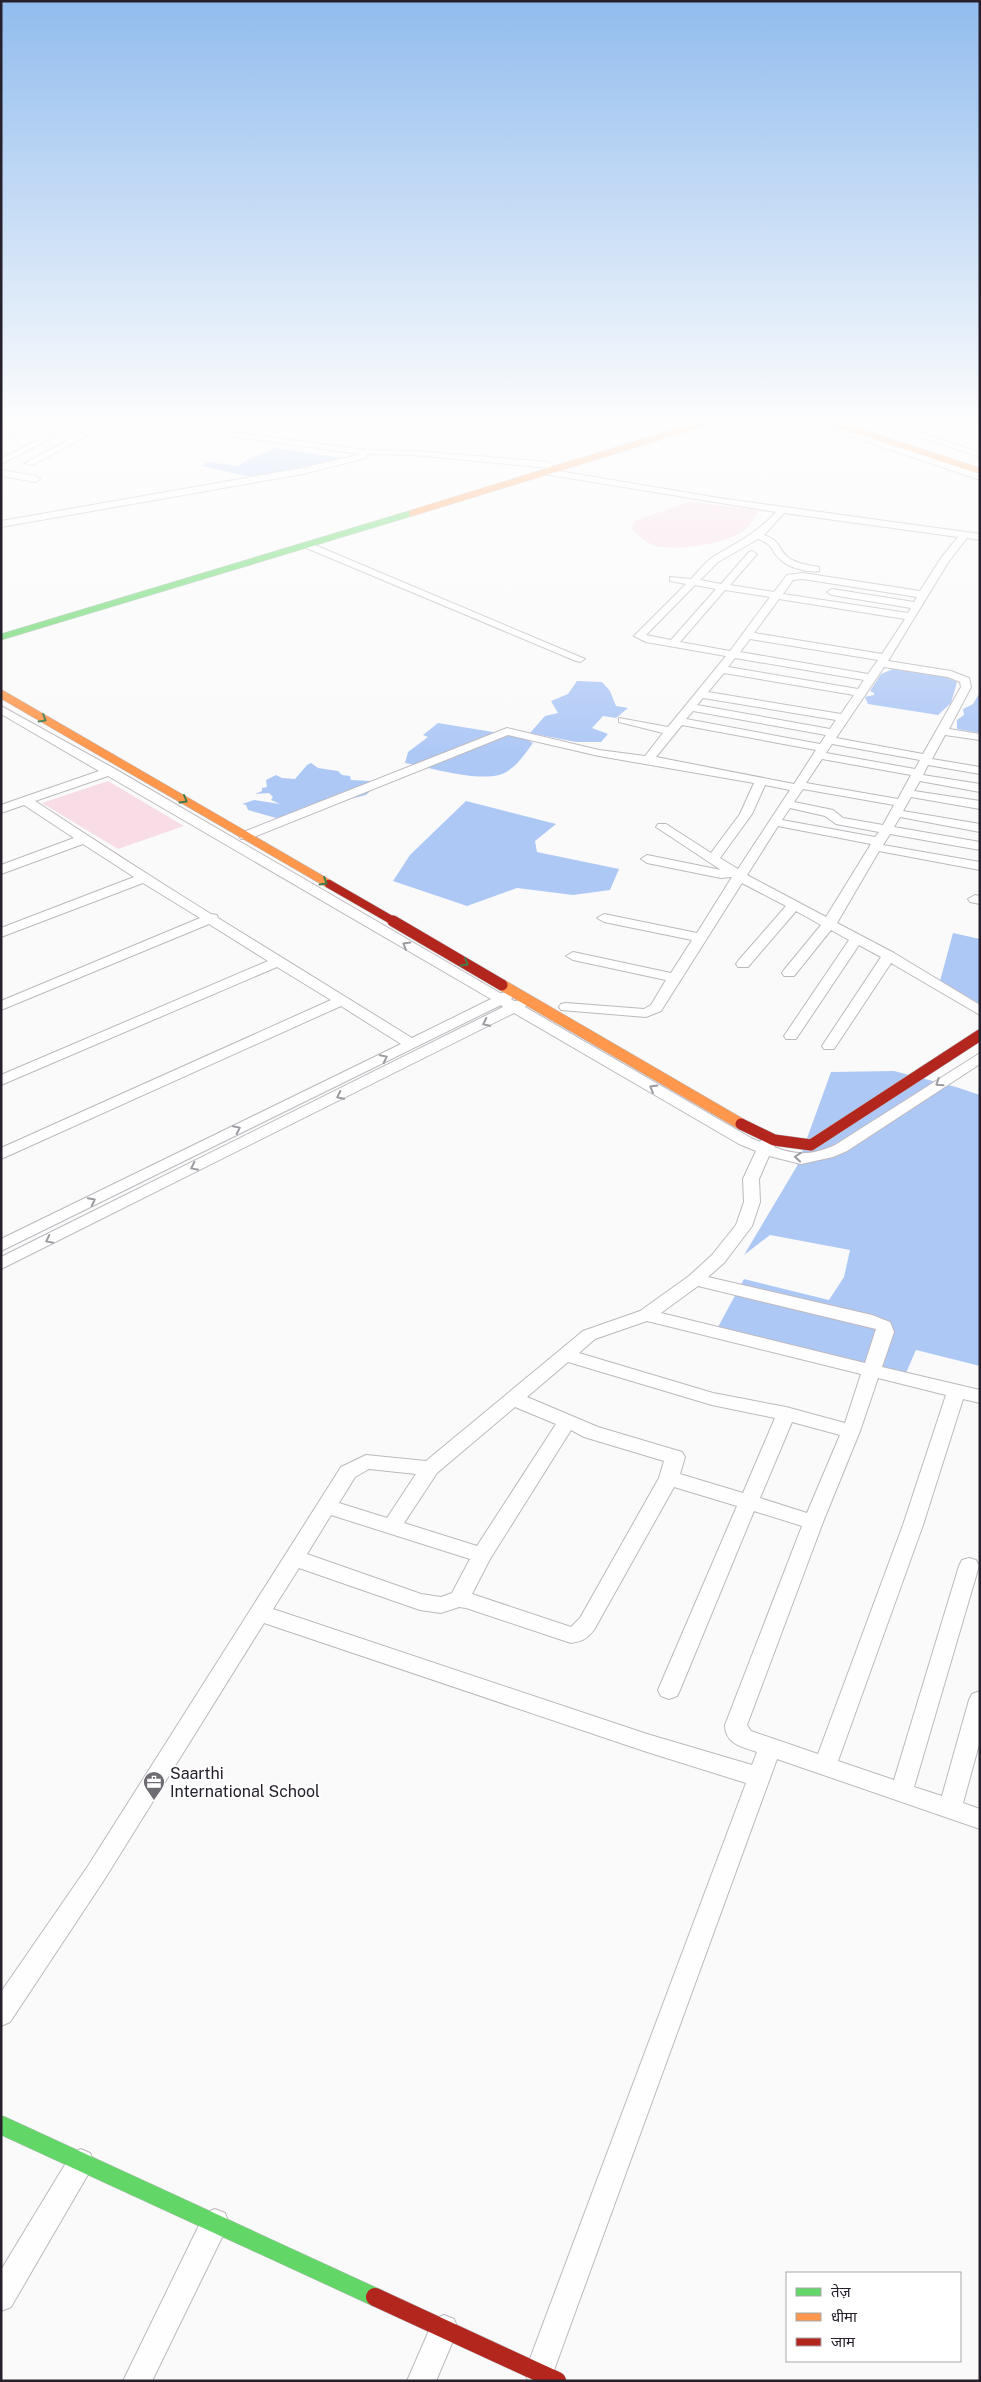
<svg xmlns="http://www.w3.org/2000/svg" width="981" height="2382" viewBox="0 0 981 2382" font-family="'Public Sans','Noto Sans Devanagari',sans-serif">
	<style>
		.green { fill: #f9dde6 }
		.water { fill: #aec8f6 }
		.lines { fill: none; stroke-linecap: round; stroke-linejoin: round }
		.street-casing { stroke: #bcb9bf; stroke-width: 2 }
		.fast-far1-casing { stroke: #bcb9bf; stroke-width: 7 }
		.fast-casing { stroke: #bcb9bf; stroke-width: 19 }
		.slow-far2-casing { stroke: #bcb9bf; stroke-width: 7 }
		.slow-far1-casing { stroke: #bcb9bf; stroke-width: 9 }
		.slow-casing { stroke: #bcb9bf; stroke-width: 12 }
		.jam-far2-casing { stroke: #bcb9bf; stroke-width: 9 }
		.jam-far1-casing { stroke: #bcb9bf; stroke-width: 12 }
		.jam-casing { stroke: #bcb9bf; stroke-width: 19 }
		.street { fill: #fefefe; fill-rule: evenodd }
		.fast-far1 { stroke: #63d668; stroke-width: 6 }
		.fast { stroke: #63d668; stroke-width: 18 }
		.slow-far2 { stroke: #ff974d; stroke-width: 6 }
		.slow-far1 { stroke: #ff974d; stroke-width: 8 }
		.slow { stroke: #ff974d; stroke-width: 11 }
		.jam-far2 { stroke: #b3261e; stroke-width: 8 }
		.jam-far1 { stroke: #b3261e; stroke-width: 11 }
		.jam { stroke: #b3261e; stroke-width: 18 }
		.oneway { stroke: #447b4a }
		.oneway2 { stroke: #9d9aa0 }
		.labels { text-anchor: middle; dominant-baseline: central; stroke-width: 4; stroke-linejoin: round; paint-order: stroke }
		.near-poi-label { font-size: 16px; fill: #26202c; stroke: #fff; text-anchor: start }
	</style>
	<rect width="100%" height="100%" fill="#fafafa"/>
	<g class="green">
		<path d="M689,502L759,510C755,516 751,524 746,529C729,544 674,552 653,545C645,542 638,535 632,529L634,521Z"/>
		<polygon points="108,781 184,826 118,849 42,803"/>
	</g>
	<g class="water">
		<polygon points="276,448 342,458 282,472 251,477 201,466 208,462 238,466 249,459"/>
		<polygon points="893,669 946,677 957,682 951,703 938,715 868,704 865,697 874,695 874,693 870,691 881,674"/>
		<polygon points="577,681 602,682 610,691 616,706 628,708 616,718 603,716 592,728 608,734 601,742 576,742 530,733 545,716 558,713 551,701 568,694"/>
		<polygon points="980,692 980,733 957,729 957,720 964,715 963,709 973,704"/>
		<path d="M438,723L523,737L533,743C524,755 515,770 499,775C474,781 431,768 405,763L408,752L428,737L423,735Z"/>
		<polygon points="311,763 318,768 338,771 342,775 350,776 351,780 371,781 376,786 366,795 276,818 248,810 246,805 242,804 254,800 280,804 271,800 273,797 269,793 255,794 262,791 262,788 267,787 266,780 276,775 282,778 295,779 307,765"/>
		<polygon points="466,801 556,824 535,841 537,852 619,869 610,890 573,895 517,888 467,906 393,881 410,855"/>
		<polygon points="953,933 980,939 980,1004 940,981"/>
		<polygon points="894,1071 956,1087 980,1095 980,1366 916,1350 906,1373 718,1327 744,1279 829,1300 844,1277 850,1250 770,1235 744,1255 797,1166 831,1072"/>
	</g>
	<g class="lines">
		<g class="street-casing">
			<g id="street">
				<polygon points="35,419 46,419 1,442 1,437"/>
				<polygon points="78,419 89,419 1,464 1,459"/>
				<polygon points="108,419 136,419 366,450 415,451 549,462 553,465 549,468 415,455 366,454 366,458 303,474 1,527 1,521 303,468 361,454 116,421 32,465 25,463"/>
				<polygon points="800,419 813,419 980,474 980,480"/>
				<polygon points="865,419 878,419 980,452 980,457"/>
				<path d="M547,469L719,498L980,534V540L967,538L949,561L888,661L951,671L969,678L971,687L949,729L980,734V740L945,735L932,759L980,767V774L928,765L923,775L980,784V792L920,781L914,791L980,801V809L911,797L903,811L980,824V832L900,817L894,827L980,842V850L890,834L883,845L980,862V870L879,851L837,923L894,953L980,1005V1015L891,963L834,1049H824L822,1046L881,957L859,945L796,1039H786L784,1036L849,940L831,930L794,976H784L782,973L784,970L821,925L796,911L748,967H738L736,964L738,961L786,906L742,883L661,1011L646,1017L561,1010L559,1007L561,1004L566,1003L644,1009L651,1005L666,980L573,960L566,956L573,952L671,973L692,940L604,922L597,918L604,914L697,933L732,877L721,878L647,863L641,859L647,855L721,870L656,827L658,824H666L711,853L740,814L754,783L599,756L508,735L249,839H241L239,836L241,833L507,728L599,750L645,756L663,733L619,722V718L668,727L726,656L646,642L634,636L686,584L670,581V577L691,579C698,572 705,562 713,557C738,542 756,534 776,512L544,474L543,472ZM784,513L958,537L941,558L920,591L803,573L787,575L774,592L730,585L757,554L752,551L749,552L721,584L700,580L718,562L758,539C775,545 769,550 781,560C789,568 809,573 819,571V567C809,565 797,564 789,558C776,548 783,542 764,535ZM803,579L917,597L914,602L832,589L827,592L832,595L911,608L908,613L783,594L793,580ZM695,585L716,589L671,640L646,635ZM725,590L770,597L730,651L680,642ZM779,599L905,619L882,654L754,633ZM750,639L878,660L868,674L740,652ZM735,658L864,680L858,689L728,667ZM884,667L948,677L960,682L961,687L923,754L836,738ZM724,673L854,695L841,714L708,692ZM703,698L836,720L830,729L697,705ZM693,711L826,735L820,744L686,719ZM682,725L816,750L794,784L656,757ZM832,744L920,760L915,769L826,753ZM822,759L911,775L898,799L806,783ZM765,785L790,790L738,869L720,858L752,814ZM803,789L894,805L883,825L843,818L833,810L794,802ZM790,808L825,816L836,824L879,832L875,837L782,820ZM778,826L871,844L826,917L747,875Z"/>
				<polygon points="1,470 36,476 40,479 36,482 1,476"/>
				<polygon points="304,543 310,543 585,659 580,662 576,661 304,547"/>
				<path d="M1,706L115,769L500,993L512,992L514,995L511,999L514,1001L527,1000L529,1003L525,1007L751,1138L760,1142L763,1137H775L777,1140L774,1147C797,1156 813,1155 835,1145L980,1053V1064L847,1151L833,1157L801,1164L769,1156L759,1179L760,1202L752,1226L724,1263L708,1277L872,1315L890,1322L894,1332L882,1367L980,1390V1403L963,1399L923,1525L838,1761L894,1780L959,1566L962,1560L969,1558L976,1560L979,1566L914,1787L942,1796L969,1700L972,1694L980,1691V1741L963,1803L980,1809V1829L777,1759L550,2381H528L525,2372L746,1783L647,1752L264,1623L104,1880L10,2022L1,2026V1992L88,1866L341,1467L366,1455L426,1461L583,1331L640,1311L689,1276L712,1255L736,1225L744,1202L743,1179L756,1151L739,1144L514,1013L1,1269V1257L503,1007L501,1005L1,1251V1239L401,1044L341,1006L1,1159V1148L331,1000L277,967L1,1085V1075L268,961L209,924L1,1010V1001L200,918L143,883L1,937V928L134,877L83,844L1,874V865L74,838L24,805L1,813V805L99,771L1,714ZM108,776L491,999L412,1038L218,918L217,915L211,914C151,877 93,839 35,801ZM698,1286L876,1329L865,1363L661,1313ZM647,1321L861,1374L845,1423L786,1407L713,1393L579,1353L595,1339ZM568,1362L712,1405L775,1418L743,1493L680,1474L685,1457L682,1452L598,1427L527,1397ZM878,1378L946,1395L903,1525L818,1754L751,1731L747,1725L823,1522L860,1431ZM515,1407L556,1424L477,1546L404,1523L437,1473ZM792,1422L840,1435L807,1513L760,1498ZM571,1430L584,1437L664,1461L659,1478L580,1618L571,1627L472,1594L490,1559ZM369,1469L416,1474L387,1518L339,1503L355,1477ZM674,1487L737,1506L658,1690L661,1696L669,1699L677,1696L680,1690L754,1511L802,1526L725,1725C725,1744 742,1747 757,1752L752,1765L647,1734L273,1609L299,1568L420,1610L441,1613L459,1607L466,1608L571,1643C582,1641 587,1639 594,1630ZM331,1515L470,1559L452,1593L441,1597L421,1594L307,1554Z"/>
				<polygon points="975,895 980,896 980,904 970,902 968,899"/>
				<polygon points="81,2149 90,2153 94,2162 90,2171 11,2307 1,2311 1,2270 72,2153"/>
				<polygon points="215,2209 225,2213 229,2223 152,2381 123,2381 205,2213"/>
				<polygon points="444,2315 454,2319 458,2329 436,2381 407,2381 434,2319"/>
			</g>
		</g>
		<g class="fast-far1-casing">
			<polyline id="fast-far1" points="1,637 412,513"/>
		</g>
		<g class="fast-casing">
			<polyline id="fast" points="1,2125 375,2297"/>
		</g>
		<g class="slow-far2-casing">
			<g id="slow-far2">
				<polyline points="821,419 980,471"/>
				<polyline points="412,513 718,419"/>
			</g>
		</g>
		<g class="slow-far1-casing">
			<polyline id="slow-far1" points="1,694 329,884"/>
		</g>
		<g class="slow-casing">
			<polyline id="slow" points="502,985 741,1124"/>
		</g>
		<g class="jam-far2-casing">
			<polyline id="jam-far2" points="329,884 395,922"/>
		</g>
		<g class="jam-far1-casing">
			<g id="jam-far1">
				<polyline points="393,921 502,985"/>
				<polyline points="741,1124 774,1140 811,1145 980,1035"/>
			</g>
		</g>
		<g class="jam-casing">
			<polyline id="jam" points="375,2297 557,2381"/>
		</g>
		<use href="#street" class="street"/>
		<use href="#fast-far1" class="fast-far1"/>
		<use href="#fast" class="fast"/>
		<use href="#slow-far2" class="slow-far2"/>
		<use href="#slow-far1" class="slow-far1"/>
		<use href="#slow" class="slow"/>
		<use href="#jam-far2" class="jam-far2"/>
		<use href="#jam-far1" class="jam-far1"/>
		<use href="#jam" class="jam"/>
	</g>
	<defs><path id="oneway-chevron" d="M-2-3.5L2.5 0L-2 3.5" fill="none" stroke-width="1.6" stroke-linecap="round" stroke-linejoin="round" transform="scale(1.25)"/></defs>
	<g class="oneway">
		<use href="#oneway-chevron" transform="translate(43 719) rotate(31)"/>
		<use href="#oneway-chevron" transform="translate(184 800) rotate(30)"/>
		<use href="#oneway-chevron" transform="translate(324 882) rotate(31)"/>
		<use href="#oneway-chevron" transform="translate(465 963) rotate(30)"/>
	</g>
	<g class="oneway2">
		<use href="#oneway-chevron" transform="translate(406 945) rotate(-150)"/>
		<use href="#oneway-chevron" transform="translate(486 1023) rotate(154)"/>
		<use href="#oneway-chevron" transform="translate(384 1058) rotate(-26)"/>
		<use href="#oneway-chevron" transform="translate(939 1083) rotate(147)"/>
		<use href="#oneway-chevron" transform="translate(653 1088) rotate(-150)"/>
		<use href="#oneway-chevron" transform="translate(340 1096) rotate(154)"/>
		<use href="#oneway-chevron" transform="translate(237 1129) rotate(-26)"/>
		<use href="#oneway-chevron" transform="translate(798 1157) rotate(-175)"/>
		<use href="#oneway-chevron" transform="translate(194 1167) rotate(154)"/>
		<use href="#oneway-chevron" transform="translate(92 1201) rotate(-27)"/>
		<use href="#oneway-chevron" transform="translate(49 1240) rotate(154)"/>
	</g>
	<linearGradient id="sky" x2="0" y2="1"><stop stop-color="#91bcee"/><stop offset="0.56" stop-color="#fdfdfd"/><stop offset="1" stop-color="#fdfdfd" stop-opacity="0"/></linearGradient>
	<rect width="981" height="753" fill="url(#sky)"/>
	<defs>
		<g id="office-pin" transform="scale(1.125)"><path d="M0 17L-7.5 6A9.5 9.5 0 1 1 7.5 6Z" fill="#706c74" stroke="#fff"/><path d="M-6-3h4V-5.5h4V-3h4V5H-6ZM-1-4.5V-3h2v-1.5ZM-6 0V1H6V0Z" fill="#fff"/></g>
	</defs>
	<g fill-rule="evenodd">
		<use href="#office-pin" x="154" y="1782"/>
	</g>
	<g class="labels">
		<g class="near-poi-label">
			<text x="170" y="1773">Saarthi<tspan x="170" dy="18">International School</tspan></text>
		</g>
	</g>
	<rect width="981" height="2382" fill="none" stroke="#26202c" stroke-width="5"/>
	<rect x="786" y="2272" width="175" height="90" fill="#ffffff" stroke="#a8a6ab"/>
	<rect x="796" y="2288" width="25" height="8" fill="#63d668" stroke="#a8a6ab"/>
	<text x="831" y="2297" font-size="15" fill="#26202c">तेज़</text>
	<rect x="796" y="2313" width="25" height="8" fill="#ff974d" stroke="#a8a6ab"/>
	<text x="831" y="2322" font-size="15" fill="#26202c">धीमा</text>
	<rect x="796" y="2338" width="25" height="8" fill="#b3261e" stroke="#a8a6ab"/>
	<text x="831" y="2347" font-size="15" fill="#26202c">जाम</text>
</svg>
